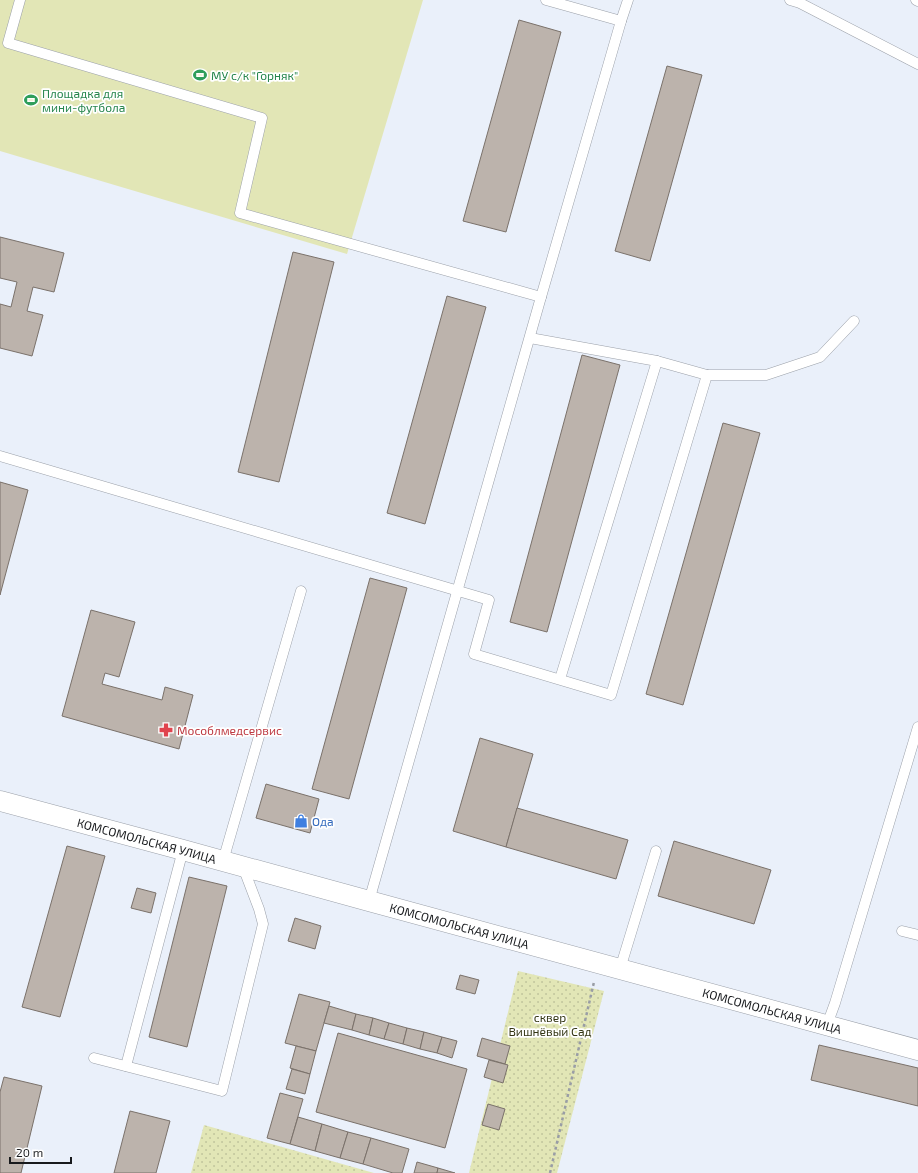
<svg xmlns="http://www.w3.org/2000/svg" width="918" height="1173" viewBox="0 0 918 1173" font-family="'Exo 2',sans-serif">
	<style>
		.grass { fill: url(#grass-dots) }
		.garden { fill: #e2e6b6 }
		.building { fill: #bcb3ac; stroke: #7a716a }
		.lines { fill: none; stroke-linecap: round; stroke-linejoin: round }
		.lane-casing { stroke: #9ba0a9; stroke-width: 11 }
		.street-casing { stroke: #9ba0a9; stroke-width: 21 }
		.path { stroke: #999da5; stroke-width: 2.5; stroke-dasharray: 3 3; stroke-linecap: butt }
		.lane { stroke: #fff; stroke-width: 10 }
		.street { stroke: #fff; stroke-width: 20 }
		.labels { text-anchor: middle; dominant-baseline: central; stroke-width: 3.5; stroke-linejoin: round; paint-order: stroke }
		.leisure-label { font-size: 12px; fill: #27864d; stroke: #fff; text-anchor: start }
		.health-label { font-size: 12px; fill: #be3a42; stroke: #fff; text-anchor: start }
		.shop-label { font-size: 12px; fill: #366cbe; stroke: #fff; text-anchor: start }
		.street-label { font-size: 12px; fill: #181a1d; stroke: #fff }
		.park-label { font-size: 12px; fill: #343614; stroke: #fff }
	</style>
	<defs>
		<pattern id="grass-dots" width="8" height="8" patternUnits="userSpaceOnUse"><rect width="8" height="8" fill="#e2e6b6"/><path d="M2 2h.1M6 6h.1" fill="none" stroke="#c1c59c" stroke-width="1.8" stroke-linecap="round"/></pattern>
	</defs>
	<rect width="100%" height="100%" fill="#eaf0fa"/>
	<g class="grass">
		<polygon points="518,971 604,991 557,1173 469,1173"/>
		<polygon points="204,1125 374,1173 191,1173"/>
	</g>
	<polygon class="garden" points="0,0 423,0 347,254 0,151"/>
	<g class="building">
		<polygon points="519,20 561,32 506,232 463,221"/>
		<polygon points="667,66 702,75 650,261 615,251"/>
		<polygon points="0,237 64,253 54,292 33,287 27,311 43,315 32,356 0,348 0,304 11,307 17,282 0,278"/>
		<polygon points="293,252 334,262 279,482 238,472"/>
		<polygon points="447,296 486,307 425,524 387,513"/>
		<polygon points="582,355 620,365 547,632 510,622"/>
		<polygon points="723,423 760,433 683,705 646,694"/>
		<polygon points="0,482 28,490 0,595"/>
		<polygon points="370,578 407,588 349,799 312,789"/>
		<polygon points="91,610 135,622 119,677 105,673 102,684 162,700 165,687 193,695 179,749 62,716"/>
		<polygon points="480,738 533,754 506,847 453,831"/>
		<polygon points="266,784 319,799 310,833 256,818"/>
		<polygon points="517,808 628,840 616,879 506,847"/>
		<polygon points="674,841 771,870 754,924 658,896"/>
		<polygon points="67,846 105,856 60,1017 22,1007"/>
		<polygon points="189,877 227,886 187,1047 149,1037"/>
		<polygon points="137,888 156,893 151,913 131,908"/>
		<polygon points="295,918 321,926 315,949 288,941"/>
		<polygon points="460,975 479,980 475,994 456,989"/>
		<polygon points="299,994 330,1002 316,1051 285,1043"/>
		<polygon points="329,1006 356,1014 352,1030 324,1023"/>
		<polygon points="356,1014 373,1018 369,1035 352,1030"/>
		<polygon points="373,1018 389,1023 384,1039 369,1035"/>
		<polygon points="389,1023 407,1028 403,1044 384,1039"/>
		<polygon points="407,1028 424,1032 420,1049 403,1044"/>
		<polygon points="424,1032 442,1037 437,1053 420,1049"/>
		<polygon points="338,1033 467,1069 445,1148 316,1112"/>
		<polygon points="442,1037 457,1041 452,1058 437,1053"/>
		<polygon points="482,1038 510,1046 505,1064 477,1056"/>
		<polygon points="819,1045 918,1068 918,1106 811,1080"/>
		<polygon points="296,1046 316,1051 310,1074 290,1068"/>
		<polygon points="489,1060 508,1065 503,1083 484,1077"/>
		<polygon points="292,1069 310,1074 305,1094 286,1089"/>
		<polygon points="4,1077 42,1086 21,1173 0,1173 0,1092"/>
		<polygon points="280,1093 303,1099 290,1144 267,1138"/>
		<polygon points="488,1104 505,1109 499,1130 482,1125"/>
		<polygon points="130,1111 170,1121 156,1173 114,1173"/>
		<polygon points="298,1117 322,1124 315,1151 290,1144"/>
		<polygon points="322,1124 348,1132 340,1158 315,1151"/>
		<polygon points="348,1132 371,1138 363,1164 340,1158"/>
		<polygon points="371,1138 409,1149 402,1173 393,1173 363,1164"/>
		<polygon points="417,1162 438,1168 437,1173 414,1173"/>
		<polygon points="438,1168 455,1173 437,1173"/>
	</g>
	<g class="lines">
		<g class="lane-casing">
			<g id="lane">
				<polyline points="20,0 8,43 262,118 240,213 541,297"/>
				<polyline points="546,0 621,21 628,0"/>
				<polyline points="790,0 800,3 918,64"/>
				<polyline points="916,0 918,1"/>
				<polyline points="707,375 766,375 820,357 854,321"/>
				<polyline points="0,456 489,600 474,654 611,695 707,375 657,361 530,338"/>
				<polyline points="560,679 657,361"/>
				<polyline points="223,861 301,591"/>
				<polyline points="369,901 541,297 621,21"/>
				<polyline points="902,931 918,935"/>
				<polyline points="620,969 656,851"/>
				<polyline points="827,1025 835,1003 918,727"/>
				<polyline points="94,1058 222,1091 263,924 259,909 243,867"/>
				<polyline points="126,1066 183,850"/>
			</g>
		</g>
		<g class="street-casing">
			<g id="street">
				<path id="s1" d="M0,801L183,850L369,901L918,1050"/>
			</g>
		</g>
		<polyline class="path" points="550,1173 594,982"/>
		<use href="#lane" class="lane"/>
		<use href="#street" class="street"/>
	</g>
	<defs>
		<g id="stadium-bare" transform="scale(1.08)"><path d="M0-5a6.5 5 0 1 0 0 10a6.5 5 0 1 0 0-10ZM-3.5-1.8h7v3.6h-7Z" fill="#2e9e5b" stroke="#fff" stroke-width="2.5" paint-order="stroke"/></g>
		<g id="pharmacy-bare" transform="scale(1.08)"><path d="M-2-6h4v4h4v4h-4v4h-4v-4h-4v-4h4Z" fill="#e0444e" stroke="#fff" stroke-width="2.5" paint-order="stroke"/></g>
		<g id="shop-bare" transform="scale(1.08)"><path d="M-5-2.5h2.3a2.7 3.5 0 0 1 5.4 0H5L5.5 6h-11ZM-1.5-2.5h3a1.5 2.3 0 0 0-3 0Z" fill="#3f7fe0" stroke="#fff" stroke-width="2.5" paint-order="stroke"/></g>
	</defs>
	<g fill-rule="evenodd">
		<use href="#stadium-bare" x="200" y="75"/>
		<use href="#stadium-bare" x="31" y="100"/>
		<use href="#pharmacy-bare" x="166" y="730"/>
		<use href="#shop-bare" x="301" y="821"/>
	</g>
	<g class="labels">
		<g class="leisure-label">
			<text x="211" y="75">МУ с/к "Горняк"</text>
			<text x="42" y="93">Площадка для<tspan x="42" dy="14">мини-футбола</tspan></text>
		</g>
		<g class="health-label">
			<text x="177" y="730">Мособлмедсервис</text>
		</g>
		<g class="shop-label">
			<text x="312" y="821">Ода</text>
		</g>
		<g class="street-label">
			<text stroke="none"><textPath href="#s1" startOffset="152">КОМСОМОЛЬСКАЯ УЛИЦА</textPath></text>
			<text stroke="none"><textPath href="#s1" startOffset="476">КОМСОМОЛЬСКАЯ УЛИЦА</textPath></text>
			<text stroke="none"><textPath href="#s1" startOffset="800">КОМСОМОЛЬСКАЯ УЛИЦА</textPath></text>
		</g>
		<g class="park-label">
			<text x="550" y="1017">сквер<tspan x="550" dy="14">Вишнёвый Сад</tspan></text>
		</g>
	</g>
	<path d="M10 1157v6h61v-6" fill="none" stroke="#181a1d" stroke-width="2"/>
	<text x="16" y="1157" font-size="12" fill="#181a1d" stroke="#ffffff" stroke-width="3" paint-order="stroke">20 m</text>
</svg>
